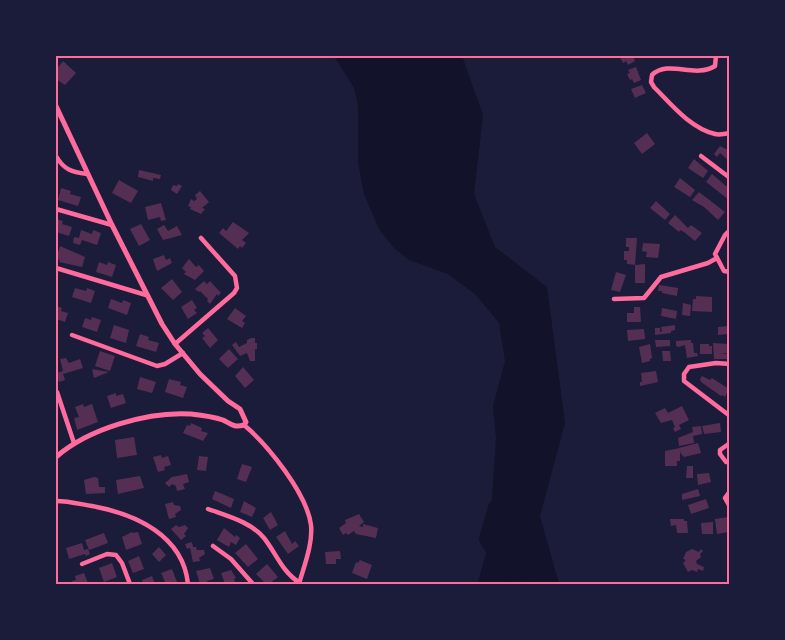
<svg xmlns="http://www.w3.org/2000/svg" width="785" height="640" viewBox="0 0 785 640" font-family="Raleway,sans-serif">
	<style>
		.water { fill: #12122b }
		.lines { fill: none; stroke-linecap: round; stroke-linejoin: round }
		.river { stroke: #12122b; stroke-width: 14 }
		.building { fill: #542f53 }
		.minor { stroke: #ff6b9d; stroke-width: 4.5 }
		.tertiary { stroke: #ff6b9d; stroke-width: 5 }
		.neatline { fill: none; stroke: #ff6b9d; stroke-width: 2 }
	</style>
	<rect width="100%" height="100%" fill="#1b1b3a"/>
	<polygon class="water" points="334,56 462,56 483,115 474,194 495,247 547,287 565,423 540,516 559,584 480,584 478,582 489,543 496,439 493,406 505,361 499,323 476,295 448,274 409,260 394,248 379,229 364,194 358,162 358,105 354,88"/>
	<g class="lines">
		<polyline class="river" points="495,508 486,539 499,560 522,584"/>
	</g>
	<g class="building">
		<polygon points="623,56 633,56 635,61 628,65 626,61 623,63 620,57"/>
		<polygon points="63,61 76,73 65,85 56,79 56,70"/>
		<polygon points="636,67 641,80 634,83 632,79 630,80 627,74 630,73 628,70"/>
		<polygon points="642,85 646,93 635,98 631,89"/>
		<polygon points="647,133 655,144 642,154 634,143"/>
		<polygon points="720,146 728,150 729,148 729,161 720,153 717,157 714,154"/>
		<polygon points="694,159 708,171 703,178 688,168"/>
		<polygon points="139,170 161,175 160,179 153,178 153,181 138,177"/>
		<polygon points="712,174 726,186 729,186 729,200 706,182"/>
		<polygon points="680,178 695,190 690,197 674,187"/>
		<polygon points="119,180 138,191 131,203 112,193"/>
		<polygon points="178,184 182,186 177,194 171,190 173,185 177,186"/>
		<polygon points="61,188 71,191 70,194 81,197 78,206 58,200"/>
		<polygon points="200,191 209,202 202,208 205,209 201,214 190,209 191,207 188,206 191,199 194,201 197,199 195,195"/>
		<polygon points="699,192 725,212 718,220 704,207 692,200"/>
		<polygon points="656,201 670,214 665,220 650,208"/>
		<polygon points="161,203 166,220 161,221 160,217 148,220 145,207"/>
		<polygon points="675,215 688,228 691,225 702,233 695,241 684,232 680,230 679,232 668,223"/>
		<polygon points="56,219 63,221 62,224 72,227 69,236 56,232"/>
		<polygon points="233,222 249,233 242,240 246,243 242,248 240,246 238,249 219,233 223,228 226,231"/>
		<polygon points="141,224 150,240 139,246 130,229"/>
		<polygon points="164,225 168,231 177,226 182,235 163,240 157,229"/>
		<polygon points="81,230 92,234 93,230 101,233 97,245 82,240 80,245 73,243 74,237 79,238"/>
		<polygon points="626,238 637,238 635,265 627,264 627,260 624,260 624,251 629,251 629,247 626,247"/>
		<polygon points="643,243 660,244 658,258 646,257 647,252 642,251"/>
		<polygon points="60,246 85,257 82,267 59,262 60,260 56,259"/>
		<polygon points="164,255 166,260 170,258 172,263 157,271 153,259"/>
		<polygon points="189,259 196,267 199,265 204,271 195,280 184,274 186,272 182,268"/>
		<polygon points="99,262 107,265 108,262 116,265 112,277 96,272"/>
		<polygon points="645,264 645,283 635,283 635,265"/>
		<polygon points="616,272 626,275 620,292 611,290"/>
		<polygon points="172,279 182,292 173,300 161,288"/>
		<polygon points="204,281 207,284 210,281 221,293 218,296 217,294 210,304 207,301 208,299 200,291 199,292 195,289"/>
		<polygon points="659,285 678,288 677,296 662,293 662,291 658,291"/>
		<polygon points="75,288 86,291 87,288 95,291 91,303 72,297"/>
		<polygon points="696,296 712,297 712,312 692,311 693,299 696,299"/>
		<polygon points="111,299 122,303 123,300 131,303 127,315 108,308"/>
		<polygon points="192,300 197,308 194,310 197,313 188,319 181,307"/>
		<polygon points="683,303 691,305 690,316 682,315"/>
		<polygon points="56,306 62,308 61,311 68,313 65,322 56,319"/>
		<polygon points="634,307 640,307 641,322 627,322 627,313 634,313"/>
		<polygon points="235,308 246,316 242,321 245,323 242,328 227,319"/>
		<polygon points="662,308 677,311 676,319 661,316"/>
		<polygon points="92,317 101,320 97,332 82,327 85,318 91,320"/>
		<polygon points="114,325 129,330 126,343 110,338"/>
		<polygon points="675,325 675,330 671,331 671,333 655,335 655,328 660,328 660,332 662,331 661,327"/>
		<polygon points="729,326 729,334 718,335 718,327"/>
		<polygon points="208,328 218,340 210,348 202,338 205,336 202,333"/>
		<polygon points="644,329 645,339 628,341 627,330"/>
		<polygon points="140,334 149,337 148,340 159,343 156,352 136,346"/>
		<polygon points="251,338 255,338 255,343 257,343 257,349 255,349 255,361 250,361 247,353 240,356 232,345 236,342 239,347 247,343 247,340"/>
		<polygon points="655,340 670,340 670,346 656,347"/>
		<polygon points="691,340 691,343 693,343 694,353 697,353 698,356 687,358 685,345 679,347 676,346 676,341"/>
		<polygon points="713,343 729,344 729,353 720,353 729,354 729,359 714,359"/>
		<polygon points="650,344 652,358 650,359 650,361 642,363 639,347"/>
		<polygon points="700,344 709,344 709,346 712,346 712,354 700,354"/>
		<polygon points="229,349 238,359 228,368 219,359"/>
		<polygon points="100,351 115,356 110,371 95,366"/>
		<polygon points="662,351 670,351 671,361 663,361"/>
		<polygon points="66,358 69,363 80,359 83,368 63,374 65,380 59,382 56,373 63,371 60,359"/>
		<polygon points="243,367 254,380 245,388 235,376"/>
		<polygon points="92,369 109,372 94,378"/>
		<polygon points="656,371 658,382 640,386 640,382 642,382 641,373"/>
		<polygon points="702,376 710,380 712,378 729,389 725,397 722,395 721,396 701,382 700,379"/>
		<polygon points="140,377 156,382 152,393 137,389"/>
		<polygon points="169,379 181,382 180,385 187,387 183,398 165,392"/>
		<polygon points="116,393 116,396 123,394 126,403 111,408 107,396"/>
		<polygon points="83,404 84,407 92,404 98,422 77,430 74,418 79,417 75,407"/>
		<polygon points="682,406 689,420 679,425 681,429 675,432 673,428 675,427 672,420 661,423 655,413 665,408 668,413"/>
		<polygon points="191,423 202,428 201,431 208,433 203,441 183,433 187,425 190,426"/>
		<polygon points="720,423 721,432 704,434 702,426"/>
		<polygon points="701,426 702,434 693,436 694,443 679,446 678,438 693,432 692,427"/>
		<polygon points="134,437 137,455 117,458 115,440"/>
		<polygon points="698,443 701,453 684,457 681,454 679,448"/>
		<polygon points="680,448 680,461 677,461 677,466 665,466 665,451"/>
		<polygon points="161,455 162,458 168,456 171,465 164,467 165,470 158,472 153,457"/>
		<polygon points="199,456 208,457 206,471 197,470"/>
		<polygon points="242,464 252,467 246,482 237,479"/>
		<polygon points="687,466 693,466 693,478 686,478"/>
		<polygon points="709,473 711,482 698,485 697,474"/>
		<polygon points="187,474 189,482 183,484 185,489 177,491 176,486 172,484 169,487 165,483 172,477"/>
		<polygon points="140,476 144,488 118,494 116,480"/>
		<polygon points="94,477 98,478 99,487 105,487 105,493 86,494 84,480"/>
		<polygon points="698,489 700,496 682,500 682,494"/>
		<polygon points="215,491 234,499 231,508 212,499"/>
		<polygon points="706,499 709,508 691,514 688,505"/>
		<polygon points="244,501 256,508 252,517 240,512"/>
		<polygon points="173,502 174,505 180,506 181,510 175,514 176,517 169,519 165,504"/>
		<polygon points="271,512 278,525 270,530 263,518"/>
		<polygon points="359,514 364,522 359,526 363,527 363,524 378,528 376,538 356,534 354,531 348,535 346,533 343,535 339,528 346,523 345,520"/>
		<polygon points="729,517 729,532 717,534 715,519"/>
		<polygon points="670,519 684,519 684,521 687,521 688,533 677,533 676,525 671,526"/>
		<polygon points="713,522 713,534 702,534 701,523"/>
		<polygon points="176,525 179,527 185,525 188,528 184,534 186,536 181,540 171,529"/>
		<polygon points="224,528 235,537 236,535 240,538 236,545 231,542 229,547 217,540"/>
		<polygon points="285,531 292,544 295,541 299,546 288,554 276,537"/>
		<polygon points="132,532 133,533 138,532 142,544 126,550 122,537"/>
		<polygon points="104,533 108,543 89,550 85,540"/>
		<polygon points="192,542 193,547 196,547 197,550 204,550 205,554 199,558 200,561 193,562 190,548 187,549 185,544"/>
		<polygon points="82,543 84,550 88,549 90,554 86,556 85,554 69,559 66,548"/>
		<polygon points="246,544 258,559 248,567 235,553"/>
		<polygon points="159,547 166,555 159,562 152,554"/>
		<polygon points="692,549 699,552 701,549 703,551 700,554 701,557 696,561 697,564 704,567 703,571 698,569 697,572 692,570 688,572 683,563 686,560 683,559 686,552"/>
		<polygon points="340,551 341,559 336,559 336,564 326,564 325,552"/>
		<polygon points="139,556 144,569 133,573 128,561"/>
		<polygon points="360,560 372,565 367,579 352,573 356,562 358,563"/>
		<polygon points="112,563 117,577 104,582 99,568"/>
		<polygon points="267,564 278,577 269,584 266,584 256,574"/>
		<polygon points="210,568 214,579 207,581 208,584 200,584 196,571"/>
		<polygon points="172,569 177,582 175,584 166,584 161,573"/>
		<polygon points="231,570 236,578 234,579 235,582 225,584 221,573"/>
		<polygon points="84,573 88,583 73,584 72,581 76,580 75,576"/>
		<polygon points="152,576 155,584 139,584 143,583 142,580"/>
	</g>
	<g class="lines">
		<g class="minor">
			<path d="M716,56L715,66C694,79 669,59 652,75L651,82L654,87C671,104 690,128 715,134C719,135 725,134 730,133"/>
			<path d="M56,156C64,170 72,172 87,174"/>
			<polyline points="701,156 730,178"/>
			<polyline points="56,209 112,225"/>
			<polyline points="730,230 725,235 715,254 724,271 730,272"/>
			<polyline points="56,268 146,295"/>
			<polyline points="614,299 644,298 661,277 708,263 717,258"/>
			<polyline points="72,335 157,366 165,364 183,353"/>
			<polyline points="175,344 234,293 237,288 235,276 201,238"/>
			<polyline points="730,364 716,363 689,367 684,374 684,381 730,416"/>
			<polyline points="57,392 74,443"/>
			<path d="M244,425C268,445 307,494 311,525C313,544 304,566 299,584"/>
			<polyline points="730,443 720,450 720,454 726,462 730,462"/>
			<polyline points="730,491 725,498 730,507"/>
			<path d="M56,501C68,501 80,504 92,506C135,514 183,535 188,584"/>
			<path d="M208,509C227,516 251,522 264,538C276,553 282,572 300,583"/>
			<polyline points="213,546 231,559 253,584"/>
			<polyline points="82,564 107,554 116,555 122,563 130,584"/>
		</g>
		<path class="tertiary" d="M56,106L112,225L162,324L175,344L200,374L228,401L240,409L246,422L244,425C234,428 231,424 223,420C214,417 200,415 191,414C148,411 88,429 56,457"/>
	</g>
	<rect width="785" height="640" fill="none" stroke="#1b1b3a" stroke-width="114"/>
	<rect x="57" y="57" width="671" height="526" class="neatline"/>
</svg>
